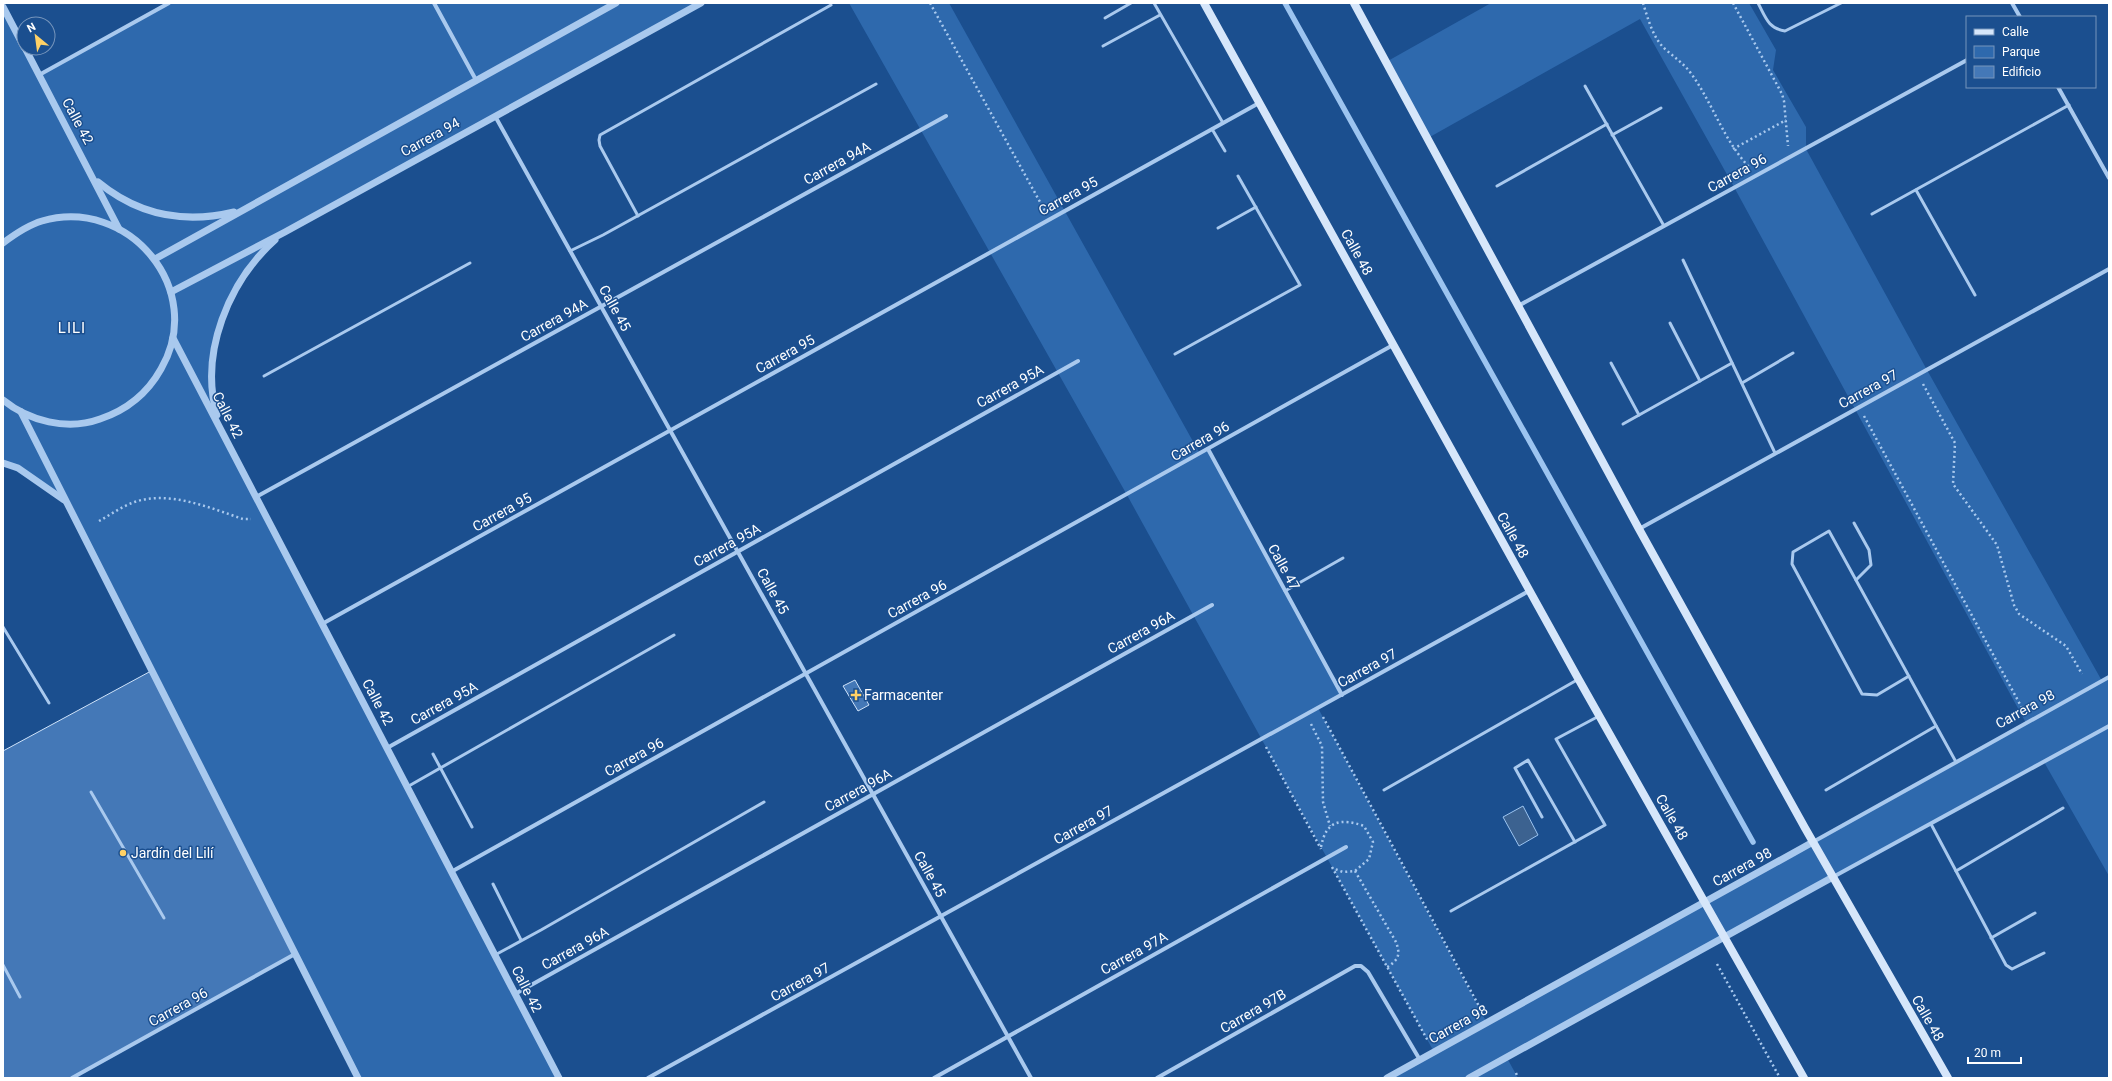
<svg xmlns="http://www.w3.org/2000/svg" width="2112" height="1081" viewBox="0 0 2112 1081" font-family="Roboto,sans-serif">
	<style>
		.green { fill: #2e69ad }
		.water { fill: #3c6290; stroke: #9cc4f0 }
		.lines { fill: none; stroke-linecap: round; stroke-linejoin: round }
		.stream { stroke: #9cc4f0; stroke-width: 5.5 }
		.building { fill: #4478b7; stroke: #cfe3fa }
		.path { stroke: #a9c9ee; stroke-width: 2.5; stroke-dasharray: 2 3; stroke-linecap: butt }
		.service { stroke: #a9c9ee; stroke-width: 3 }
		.minor { stroke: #a9c9ee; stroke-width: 4 }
		.tertiary { stroke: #a9c9ee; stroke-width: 7 }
		.secondary { stroke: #d6e6fa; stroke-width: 8 }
		.poi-dot { fill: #ffd166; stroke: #1b4f8f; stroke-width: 1.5 }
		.labels { text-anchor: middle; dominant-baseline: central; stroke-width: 3; stroke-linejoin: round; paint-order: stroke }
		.street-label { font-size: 14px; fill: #fff; stroke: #1b4f8f }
		.poi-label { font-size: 14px; fill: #fff; stroke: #1b4f8f; text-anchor: start }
		.neighbourhood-label { font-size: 15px; letter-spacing: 1px; fill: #fff; stroke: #1b4f8f }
	</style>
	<rect width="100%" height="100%" fill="#1b4f8f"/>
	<g class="green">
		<polygon points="169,3 701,3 285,232 266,248 225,310 213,358 214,407 221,430 559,1078 358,1078 64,501 3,463 3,7 39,75"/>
		<polygon points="849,3 949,3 1200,454 1208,449 1342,695 1318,708 1487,1023 2026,723 1734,187 1640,19 1428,138 1386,62 1491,3 1749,3 1776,50 1773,70 1806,127 1806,149 1927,370 2102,681 2109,677 2109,876 2044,762 1507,1058 1518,1078 1387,1078 1434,1052 1127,495"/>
	</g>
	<polygon class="water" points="1523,806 1538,835 1519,846 1503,817"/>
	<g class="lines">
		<polyline class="stream" points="1285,3 1753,842"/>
	</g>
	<g class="building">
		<polygon points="151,671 295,954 72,1078 3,1078 3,751"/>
		<polygon points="855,680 869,705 858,711 843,686"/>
	</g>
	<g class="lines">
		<g class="path">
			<polyline points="930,3 1045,211"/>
			<path d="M1643,3C1648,19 1653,38 1665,49C1674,57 1683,63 1690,72C1713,103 1723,140 1750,168"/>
			<polyline points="1733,3 1782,94 1784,101 1788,146"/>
			<polyline points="1733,149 1786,120"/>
			<polyline points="1923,384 1955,443 1953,484 1997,545 2014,605 2019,614 2066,646 2082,674"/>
			<polyline points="1864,416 2022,708"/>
			<path d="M99,521C110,515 121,507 132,503C167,489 210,508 243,519H251"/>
			<polyline points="1323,717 1480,1008"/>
			<polyline points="1311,724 1322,746 1323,802 1330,826"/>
			<polyline points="1266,747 1321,849"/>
			<path d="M1321,847C1326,820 1341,818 1364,826L1373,842L1369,859L1355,871L1343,872L1332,868"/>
			<polyline points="1332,867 1428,1041"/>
			<path d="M1355,871L1396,942C1401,956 1398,960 1386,968"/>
			<polyline points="1717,964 1780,1078"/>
			<polyline points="1516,1073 1518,1078"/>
		</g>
		<g class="service">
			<polyline points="1154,3 1223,123"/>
			<path d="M1758,3C1766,18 1768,28 1785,31L1841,3"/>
			<polyline points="1105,18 1131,3"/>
			<polyline points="1103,46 1160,15"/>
			<polyline points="1585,86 1664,226"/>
			<polyline points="1212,129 1225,151"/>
			<polyline points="1612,135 1661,108"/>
			<polyline points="1497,186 1607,124"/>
			<polyline points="1916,190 1975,295"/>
			<polyline points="1872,214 2069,105"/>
			<polyline points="638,216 600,146 599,140 600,135 831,5"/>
			<polyline points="1218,228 1256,207"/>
			<polyline points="570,251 603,235 876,84"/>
			<polyline points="1683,260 1775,453"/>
			<polyline points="1670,323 1700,381"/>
			<polyline points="1175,354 1300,285 1238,176"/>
			<polyline points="1611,363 1639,415"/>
			<polyline points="264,376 470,263"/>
			<polyline points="1742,383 1793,353"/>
			<polyline points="1623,424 1732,363"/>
			<polyline points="1854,523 1869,550 1871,565 1856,580"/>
			<polyline points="1285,591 1343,558"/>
			<polyline points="3,627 49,703"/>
			<polyline points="1909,676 1877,695 1862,694 1792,564 1793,552 1829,531 1956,762"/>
			<polyline points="433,754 472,827"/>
			<polyline points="407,787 674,635"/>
			<polyline points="1384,790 1577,680"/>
			<polyline points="1826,790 1936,726"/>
			<polyline points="91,792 164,918"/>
			<polyline points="1542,817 1515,768 1528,760 1575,842"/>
			<polyline points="1931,824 2006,965 2012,969 2044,953"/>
			<polyline points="1956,871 2063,808"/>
			<polyline points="493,884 521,940"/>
			<polyline points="1451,911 1605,825 1556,739 1599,716"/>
			<polyline points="1991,938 2035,913"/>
			<polyline points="495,955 541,930 764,802"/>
			<polyline points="3,965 20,997"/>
		</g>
		<g class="minor">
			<polyline points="434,3 476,80"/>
			<polyline points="2012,3 2020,17"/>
			<polyline points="39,75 169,3"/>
			<polyline points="2058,87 2109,178"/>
			<polyline points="495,116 1031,1078"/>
			<polyline points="1518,306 1967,60"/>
			<polyline points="1208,449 1342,695"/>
			<polyline points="256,497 946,116"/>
			<polyline points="1639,529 2109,269"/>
			<polyline points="322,624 1259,103"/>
			<polyline points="387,748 1078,361"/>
			<polyline points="1813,842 2109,677"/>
			<polyline points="451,872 1393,345"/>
			<polyline points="1833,877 2109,726"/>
			<polyline points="515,994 1212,605"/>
			<polyline points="72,1078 295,954"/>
			<polyline points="648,1078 1529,591"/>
			<polyline points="934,1078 1346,847"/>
			<polyline points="1157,1078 1355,966 1361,966 1368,972 1420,1060"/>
		</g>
		<g class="tertiary">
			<polyline points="3,7 24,47"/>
			<polyline points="25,48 119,229"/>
			<path d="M98,182C138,215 184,224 234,212"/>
			<path d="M3,243C15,234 28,225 42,221C129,196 207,290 161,369C147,394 127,410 100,419C67,431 29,421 3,400"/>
			<polyline points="155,259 616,3"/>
			<polyline points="171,292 285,232 701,3"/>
			<polyline points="173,338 559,1078"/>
			<polyline points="21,412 358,1078"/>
			<path d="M217,415C199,353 229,281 275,240"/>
			<polyline points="3,463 18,468 64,500"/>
			<polyline points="1387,1078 1813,842"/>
			<polyline points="1469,1078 1833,877"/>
		</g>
		<g class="secondary">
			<polyline points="1204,3 1579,680 1804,1078"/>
			<polyline points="1354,3 1639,529 1805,828 1948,1078"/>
		</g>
	</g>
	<g class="poi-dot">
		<path d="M854 689h4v4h4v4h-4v4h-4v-4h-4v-4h4z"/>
		<circle cx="123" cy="853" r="4"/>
	</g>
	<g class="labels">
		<g class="street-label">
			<text transform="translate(78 121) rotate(62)">Calle 42</text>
			<text transform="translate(430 137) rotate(-29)">Carrera 94</text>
			<text transform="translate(837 163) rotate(-29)">Carrera 94A</text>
			<text transform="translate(1737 173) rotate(-29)">Carrera 96</text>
			<text transform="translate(1068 196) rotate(-29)">Carrera 95</text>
			<text transform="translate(1357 252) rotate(61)">Calle 48</text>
			<text transform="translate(615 308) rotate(61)">Calle 45</text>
			<text transform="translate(554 320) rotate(-29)">Carrera 94A</text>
			<text transform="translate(785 354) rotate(-29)">Carrera 95</text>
			<text transform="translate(1010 386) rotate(-29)">Carrera 95A</text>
			<text transform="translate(1868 389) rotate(-29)">Carrera 97</text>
			<text transform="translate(228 415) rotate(63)">Calle 42</text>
			<text transform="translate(1200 441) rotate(-30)">Carrera 96</text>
			<text transform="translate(502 512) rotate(-29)">Carrera 95</text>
			<text transform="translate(1513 535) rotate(61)">Calle 48</text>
			<text transform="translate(727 545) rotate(-29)">Carrera 95A</text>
			<text transform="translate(1284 567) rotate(61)">Calle 47</text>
			<text transform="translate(773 591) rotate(61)">Calle 45</text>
			<text transform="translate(917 599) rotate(-29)">Carrera 96</text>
			<text transform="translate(1141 632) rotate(-29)">Carrera 96A</text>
			<text transform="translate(1367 668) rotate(-29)">Carrera 97</text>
			<text transform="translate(378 702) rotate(62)">Calle 42</text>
			<text transform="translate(444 703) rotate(-29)">Carrera 95A</text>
			<text transform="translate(2025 709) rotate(-29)">Carrera 98</text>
			<text transform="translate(634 757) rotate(-29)">Carrera 96</text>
			<text transform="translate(858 790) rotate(-29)">Carrera 96A</text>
			<text transform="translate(1672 817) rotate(60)">Calle 48</text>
			<text transform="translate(1083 825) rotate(-29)">Carrera 97</text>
			<text transform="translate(1742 867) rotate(-29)">Carrera 98</text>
			<text transform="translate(930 874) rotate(61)">Calle 45</text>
			<text transform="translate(575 948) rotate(-29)">Carrera 96A</text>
			<text transform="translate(1134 953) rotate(-29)">Carrera 97A</text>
			<text transform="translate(800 982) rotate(-29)">Carrera 97</text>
			<text transform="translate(527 989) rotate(63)">Calle 42</text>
			<text transform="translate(178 1007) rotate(-29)">Carrera 96</text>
			<text transform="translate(1253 1011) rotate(-30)">Carrera 97B</text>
			<text transform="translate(1928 1018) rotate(60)">Calle 48</text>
			<text transform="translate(1458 1024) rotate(-29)">Carrera 98</text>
		</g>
		<g class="poi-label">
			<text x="864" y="695">Farmacenter</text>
			<text x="131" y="853">Jardín del Lilí</text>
		</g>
		<g class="neighbourhood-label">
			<text x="72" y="328">LILI</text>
		</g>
	</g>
	<rect width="2112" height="1081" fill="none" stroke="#ffffff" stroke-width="8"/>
	<rect x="1966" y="16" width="130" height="72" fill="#1b4f8f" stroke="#7695bc"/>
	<rect x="1974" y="29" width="20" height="6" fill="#d6e6fa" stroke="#7695bc"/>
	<text x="2002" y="36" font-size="12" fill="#ffffff">Calle</text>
	<rect x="1974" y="46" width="20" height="12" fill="#2e69ad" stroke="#7695bc"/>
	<text x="2002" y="56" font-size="12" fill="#ffffff">Parque</text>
	<rect x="1974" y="66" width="20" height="12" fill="#4478b7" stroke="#7695bc"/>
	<text x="2002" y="76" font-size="12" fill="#ffffff">Edificio</text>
	<g transform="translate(36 36) rotate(331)"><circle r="19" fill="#1b4f8f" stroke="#7695bc"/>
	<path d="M0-3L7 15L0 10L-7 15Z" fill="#ffd166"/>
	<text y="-6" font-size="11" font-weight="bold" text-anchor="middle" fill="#ffffff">N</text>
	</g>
	<path d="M1968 1057v6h53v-6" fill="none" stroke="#ffffff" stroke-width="2"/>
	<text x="1974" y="1057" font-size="12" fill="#ffffff" stroke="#1b4f8f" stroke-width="3" paint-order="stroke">20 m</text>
</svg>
